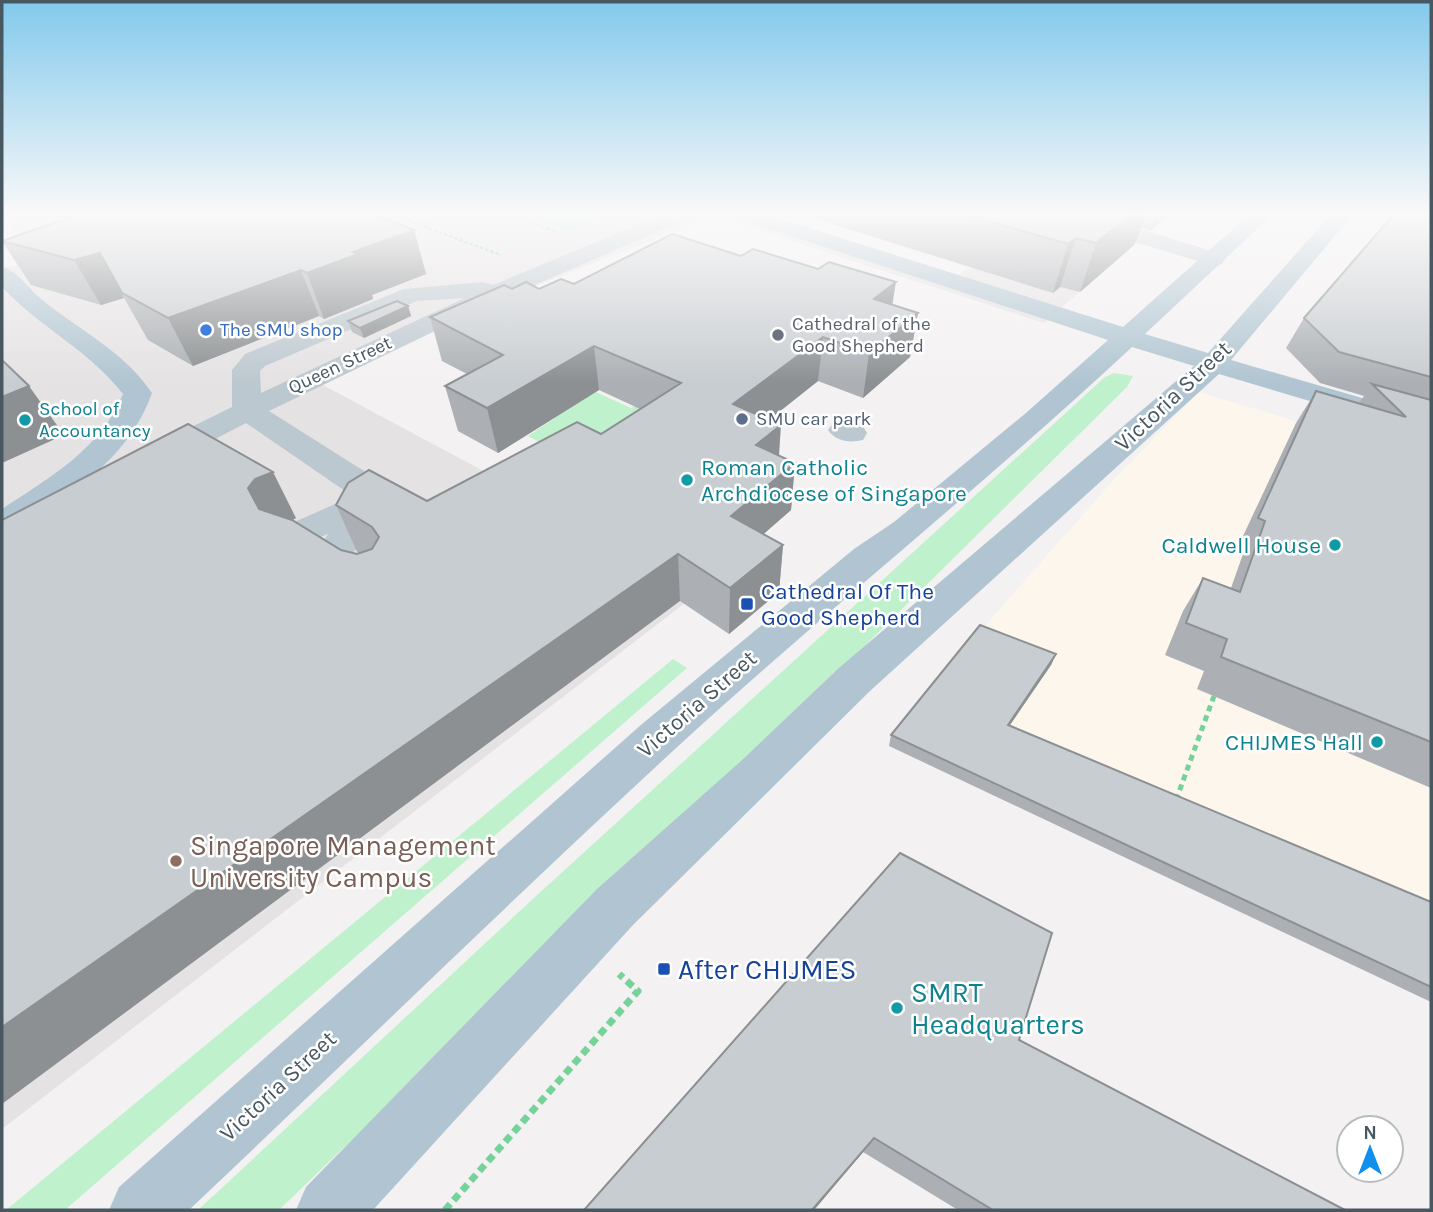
<svg xmlns="http://www.w3.org/2000/svg" width="1433" height="1212" viewBox="0 0 1433 1212" font-family="Karla,sans-serif">
	<style>
		.commercial { fill: #fdf6ec }
		.education { fill: #e5e2e4 }
		.green { fill: #bff2cc }
		.water { fill: #8ae9f1 }
		.lines { fill: none; stroke-linecap: round; stroke-linejoin: round }
		.path-far2 { stroke: #75d298; stroke-width: 2.5; stroke-dasharray: 3.5 2; stroke-linecap: butt }
		.path-far1 { stroke: #75d298; stroke-width: 5; stroke-dasharray: 6 4.5; stroke-linecap: butt }
		.path { stroke: #75d298; stroke-width: 7; stroke-dasharray: 8 5; stroke-linecap: butt }
		.minor { fill: #bcc8cf; fill-rule: evenodd }
		.major { fill: #b0c5d1; fill-rule: evenodd }
		.wall { fill: #acb0b4 }
		.shaded-wall { fill: #8c9092 }
		.building { fill: #c8cdd1; stroke: #8c9092; stroke-width: 2 }
		.shop-dot { fill: #3f7fe0; stroke: #fff; stroke-width: 2.5 }
		.worship-dot { fill: #6b7280; stroke: #fff; stroke-width: 2.5 }
		.service-dot { fill: #5c6f8a; stroke: #fff; stroke-width: 2.5 }
		.culture-dot { fill: #0f9aa8; stroke: #fff; stroke-width: 2.5 }
		.transit-dot { fill: #1a4fb4; stroke: #fff; stroke-width: 2.5 }
		.education-dot { fill: #8d6e63; stroke: #fff; stroke-width: 2.5 }
		.labels { text-anchor: middle; dominant-baseline: central; stroke-width: 5; stroke-linejoin: round; paint-order: stroke }
		.far-worship-label { font-size: 19px; fill: #5b616d; stroke: #fff; text-anchor: start }
		.far-shop-label { font-size: 19px; fill: #366cbe; stroke: #fff; text-anchor: start }
		.far-street-label { font-size: 19px; fill: #485860; stroke: #fff }
		.far-culture-label { font-size: 19px; fill: #0d838f; stroke: #fff; text-anchor: start }
		.far-service-label { font-size: 19px; fill: #4e5e75; stroke: #fff; text-anchor: start }
		.street-label { font-size: 23px; fill: #485860; stroke: #fff }
		.culture-label { font-size: 23px; fill: #0d838f; stroke: #fff; text-anchor: end }
		.transit-label { font-size: 23px; fill: #164399; stroke: #fff; text-anchor: start }
		.near-education-label { font-size: 28px; fill: #785e54; stroke: #fff; text-anchor: start }
		.near-transit-label { font-size: 28px; fill: #164399; stroke: #fff; text-anchor: start }
		.near-culture-label { font-size: 28px; fill: #0d838f; stroke: #fff; text-anchor: start }
	</style>
	<rect width="100%" height="100%" fill="#f4f1f2"/>
	<polygon class="commercial" points="1199,392 1431,462 1431,1002 889,746 976,636 1117,476"/>
	<polygon class="education" points="10,213 726,213 948,283 1045,213 1169,213 1044,323 714,216 306,376 532,497 698,593 2,1129 2,268 45,260 10,225"/>
	<g class="green">
		<polygon points="1114,373 1133,376 1127,387 819,691 279,1210 198,1210 535,897 1105,377"/>
		<polygon points="589,389 631,408 656,392 692,408 556,451 528,436 555,418 544,412"/>
		<polygon points="673,659 687,668 65,1210 6,1210"/>
	</g>
	<polygon class="water" points="522,213 608,213 568,231"/>
	<g class="lines">
		<g class="path-far2">
			<polyline points="387,213 501,255"/>
			<polyline points="505,213 557,232"/>
			<polyline points="417,225 449,213"/>
		</g>
		<polyline class="path-far1" points="1176,800 1214,696"/>
		<polyline class="path" points="445,1210 638,991 619,974"/>
		<g class="minor">
			<path d="M666,213H695L692,217L493,303L269,411L364,471L382,491L357,548L343,564L323,566L285,553L275,536L281,528L344,500L348,493L246,423L169,463L158,466L147,463L142,456L147,449L232,407V370L245,354L404,289L483,282L493,285ZM465,298L261,393L260,371L265,366L417,301ZM328,534L324,541L318,538Z"/>
			<polygon points="1143,230 1222,254 1225,259 1222,264 1214,266 1135,242 1132,237 1135,232"/>
			<path d="M843,421L863,426L867,433L863,440C850,443 836,442 828,430L832,424Z"/>
		</g>
		<g class="major">
			<path d="M730,213H762L1123,327L1251,213H1274L1145,334L1208,353L1332,213H1354L1231,360L1431,418V437L1219,374L870,691L633,925L373,1210H296L306,1187L597,889L741,761L840,667L1194,366L1132,347C983,486 824,612 674,750C510,901 351,1057 189,1210H109L119,1187L642,724L854,549L894,522L1026,413L1108,340L733,217Z"/>
			<path d="M2,267C18,271 27,287 40,298C78,330 123,350 152,393C133,447 90,481 44,512C30,522 18,532 2,537V509C50,477 101,449 123,394C89,350 39,327 2,287Z"/>
		</g>
	</g>
	<g class="wall">
		<polygon points="797,213 1170,213 1151,230 1142,227 1141,228 1134,245 1080,292 1060,287 1053,293"/>
		<polygon points="1431,213 1431,788 1197,689 1204,671 1165,655 1183,611 1203,578 1231,588 1243,554 1236,551 1296,423 1316,391 1359,403 1364,396 1320,383 1286,348 1304,318"/>
		<polygon points="414,230 426,274 372,295 373,299 324,319 319,316 193,366 148,340 124,298 101,305 31,285 2,241"/>
		<polygon points="574,284 892,305 918,313 910,357 863,398 818,381 769,420 779,456 795,463 791,510 763,534 783,545 779,592 729,634 680,601 2,520 296,518 293,520 341,550 357,554 359,553 357,552 336,505 427,501 601,434 640,409 599,390 498,453 458,431 445,386 467,374 442,361 430,317 512,289 539,289"/>
		<polygon points="408,306 411,316 364,338 352,332 348,321"/>
		<polygon points="1056,654 1051,665 1010,725 1431,902 1431,1002 889,746 891,735"/>
		<polygon points="1019,1040 1345,1210 958,1210 863,1152 814,1210 584,1210"/>
	</g>
	<g class="shaded-wall">
		<polygon points="1133,213 1148,213 1134,245 1080,292 1096,243"/>
		<polygon points="1157,213 1170,213 1151,230"/>
		<polygon points="414,230 426,274 372,295 373,299 324,319 307,273 353,252"/>
		<polygon points="1076,238 1060,287 1053,293 1068,244"/>
		<polygon points="100,253 124,298 101,305 74,260"/>
		<polygon points="301,270 319,316 193,366 168,318"/>
		<polygon points="896,282 889,325 874,299"/>
		<polygon points="408,306 411,316 364,338 360,328"/>
		<polygon points="918,313 910,357 863,398 869,353"/>
		<polygon points="823,337 818,381 732,449 733,404"/>
		<polygon points="594,346 599,390 498,453 487,408"/>
		<polygon points="29,386 64,435 2,463 2,397"/>
		<polygon points="781,425 778,471 756,445"/>
		<polygon points="795,463 791,510 731,563 731,516"/>
		<polygon points="273,472 296,518 280,526 273,534 248,488 255,479"/>
		<polygon points="783,545 779,592 729,634 730,588"/>
		<polygon points="678,554 680,601 2,1104 2,1027"/>
		<polygon points="1056,654 1051,665 1003,735 1008,725"/>
		<polygon points="874,1138 863,1152 814,1210 812,1210"/>
	</g>
	<g class="building">
		<polygon points="82,213 369,213 414,230 353,252 358,254 307,273 301,270 168,318 122,293 100,253 74,260 2,241"/>
		<polygon points="959,213 1133,213 1096,243 1076,238 1068,244"/>
		<polygon points="1395,213 1431,213 1431,377 1339,352 1304,318"/>
		<polygon points="672,234 741,256 753,249 818,269 829,262 896,282 874,299 918,313 869,353 823,337 733,404 781,425 756,445 795,463 731,516 783,545 730,588 678,554 2,1027 2,520 188,424 273,472 255,479 248,488 259,509 292,520 341,550 357,554 372,549 379,537 372,527 336,505 348,483 369,470 427,501 577,422 601,434 681,383 594,346 487,408 445,386 503,355 430,317 504,285 512,289 526,282 539,289 561,279 574,284"/>
		<polygon points="397,301 408,306 360,328 348,321"/>
		<polygon points="2,360 29,386 2,397"/>
		<polygon points="1372,384 1431,400 1431,742 1221,657 1227,639 1186,623 1203,578 1240,592 1265,521 1258,518 1316,391 1406,417"/>
		<polygon points="980,625 1056,654 1008,725 1431,902 1431,987 891,735"/>
		<polygon points="900,853 1052,933 1019,1040 1345,1210 993,1210 874,1138 812,1210 584,1210"/>
	</g>
	<linearGradient id="sky" x2="0" y2="1"><stop stop-color="#82c9ec"/><stop offset="0.56" stop-color="#faf9f9"/><stop offset="1" stop-color="#faf9f9" stop-opacity="0"/></linearGradient>
	<rect width="1433" height="383" fill="url(#sky)"/>
	<circle class="shop-dot" cx="206" cy="330" r="7"/>
	<circle class="worship-dot" cx="778" cy="335" r="7"/>
	<circle class="service-dot" cx="742" cy="419" r="7"/>
	<g class="culture-dot">
		<circle cx="25" cy="420" r="7"/>
		<circle cx="687" cy="480" r="7"/>
		<circle cx="1335" cy="545" r="7"/>
		<circle cx="1377" cy="742" r="7"/>
		<circle cx="897" cy="1008" r="7"/>
	</g>
	<g class="transit-dot">
		<rect x="740" y="597" width="14" height="14" rx="3.5"/>
		<rect x="657" y="962" width="14" height="14" rx="3.5"/>
	</g>
	<circle class="education-dot" cx="176" cy="861" r="7"/>
	<g class="labels">
		<g class="far-worship-label">
			<text x="792" y="324">Cathedral of the<tspan x="792" dy="22">Good Shepherd</tspan></text>
		</g>
		<g class="far-shop-label">
			<text x="220" y="330">The SMU shop</text>
		</g>
		<g class="far-street-label">
			<text transform="translate(340 365) rotate(-25)">Queen Street</text>
		</g>
		<g class="far-culture-label">
			<text x="39" y="409">School of<tspan x="39" dy="22">Accountancy</tspan></text>
		</g>
		<g class="far-service-label">
			<text x="756" y="419">SMU car park</text>
		</g>
		<g class="street-label">
			<text transform="translate(1173 396) rotate(-43)">Victoria Street</text>
			<text transform="translate(697 704) rotate(-41)">Victoria Street</text>
			<text transform="translate(278 1086) rotate(-43)">Victoria Street</text>
		</g>
		<g class="culture-label">
			<text x="701" y="467" text-anchor="start">Roman Catholic<tspan x="701" dy="26">Archdiocese of Singapore</tspan></text>
			<text x="1321" y="545">Caldwell House</text>
			<text x="1363" y="742">CHIJMES Hall</text>
		</g>
		<g class="transit-label">
			<text x="761" y="591">Cathedral Of The<tspan x="761" dy="26">Good Shepherd</tspan></text>
		</g>
		<g class="near-education-label">
			<text x="190" y="845">Singapore Management<tspan x="190" dy="32">University Campus</tspan></text>
		</g>
		<g class="near-transit-label">
			<text x="678" y="969">After CHIJMES</text>
		</g>
		<g class="near-culture-label">
			<text x="911" y="992">SMRT<tspan x="911" dy="32">Headquarters</tspan></text>
		</g>
	</g>
	<rect width="1433" height="1212" fill="none" stroke="#485860" stroke-width="7"/>
	<g transform="translate(1370 1149)"><circle r="33" fill="#ffffff" stroke="#b6bcbf" stroke-width="2"/>
	<path d="M0-5L12 26L0 18L-12 26Z" fill="#108fef"/>
	<text y="-10" font-size="19" font-weight="bold" text-anchor="middle" fill="#485860">N</text>
	</g>
</svg>
